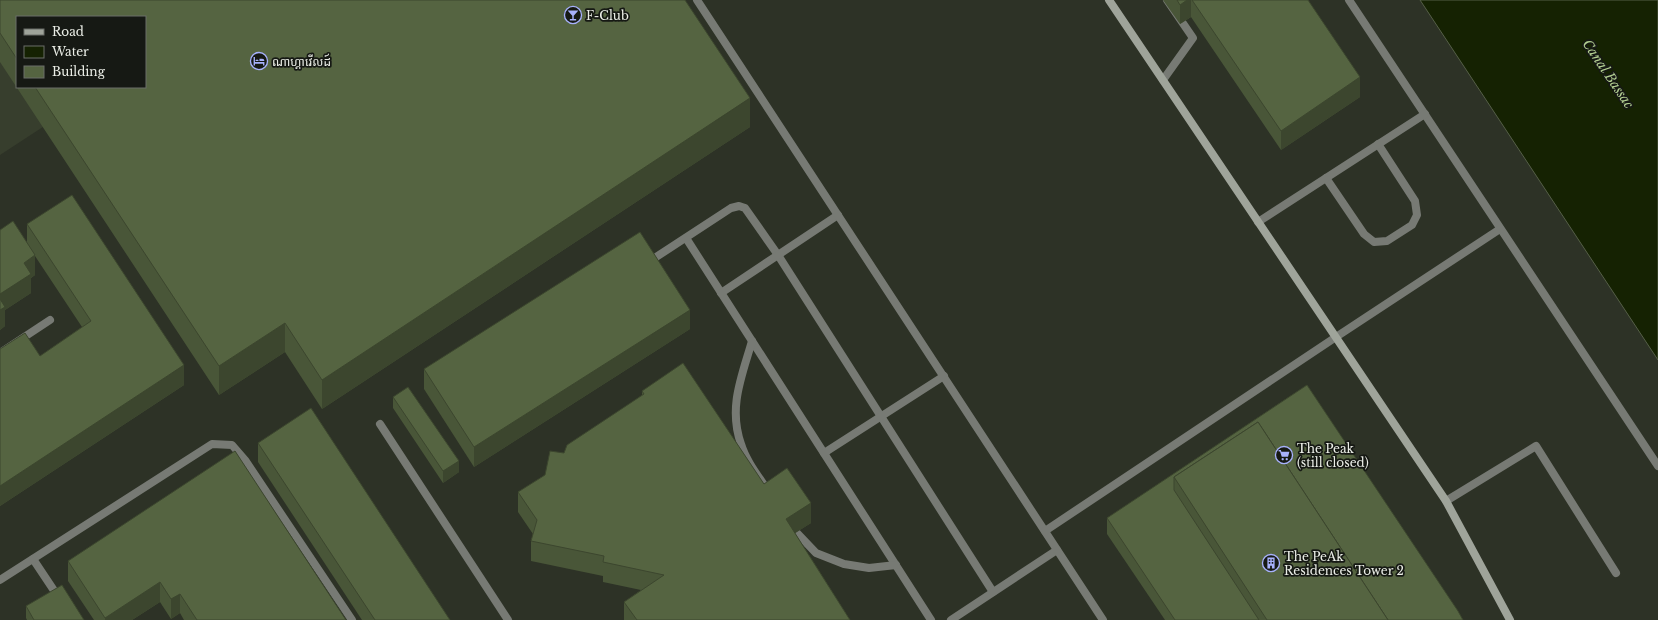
<svg xmlns="http://www.w3.org/2000/svg" width="1658" height="620" viewBox="0 0 1658 620" font-family="'Libre Baskerville','Noto Sans Khmer',serif">
	<style>
		.built { fill: #373e2d }
		.water { fill: #152202; stroke: #555f47 }
		.lines { fill: none; stroke-linecap: round; stroke-linejoin: round }
		.lane { stroke: #777a74; stroke-width: 8 }
		.street { stroke: #777a74; stroke-width: 8 }
		.secondary { stroke: #9fa49a; stroke-width: 8 }
		.wall { fill: #495638; fill-rule: evenodd }
		.shaded-wall { fill: #3c462e }
		.building { fill: #556441; stroke: #3c462e }
		.labels { text-anchor: middle; dominant-baseline: central; stroke-width: 3.5; stroke-linejoin: round; paint-order: stroke }
		.poi-label { font-size: 12px; fill: #ebeee7; stroke: #161914; text-anchor: start }
		.water-label { font-size: 13px; font-style: italic; fill: #b3cf92; stroke: #161914 }
	</style>
	<rect width="100%" height="100%" fill="#2d3226"/>
	<polygon class="built" points="0,9 145,17 17,17 17,87 104,87 0,155"/>
	<polygon class="water" points="1420,0 1658,0 1658,360"/>
	<g class="lines">
		<g class="lane">
			<polyline points="1349,0 1658,466"/>
			<polyline points="1163,80 1193,38 1167,0"/>
			<polyline points="1326,178 1364,234 1374,242 1387,241 1412,225 1417,215 1415,201 1378,144"/>
			<polyline points="1258,222 1425,114"/>
			<polyline points="686,238 931,620"/>
			<polyline points="650,261 731,208 739,206 745,208 778,255 993,592"/>
			<polyline points="721,293 838,215"/>
			<polyline points="1336,337 1500,229"/>
			<path d="M752,341C742,376 728,407 741,444C746,461 759,477 769,492"/>
			<polyline points="0,353 50,320"/>
			<polyline points="380,424 508,620"/>
			<polyline points="824,453 944,376"/>
			<polyline points="1446,501 1536,446 1616,573"/>
			<polyline points="796,532 816,553 844,564 869,568 896,565"/>
			<polyline points="33,559 59,598"/>
			<polyline points="0,580 212,444 232,445 245,460 352,620"/>
			<polyline points="951,620 1057,550"/>
		</g>
		<g class="street">
			<polyline points="697,0 1103,620"/>
			<polyline points="1045,531 1336,337"/>
		</g>
		<polyline class="secondary" points="1109,0 1446,501 1510,620"/>
	</g>
	<g class="wall">
		<path d="M0,0L750,127L322,409L285,352L219,395L0,62ZM17,17L145,87H17Z"/>
		<polygon points="1163,0 1308,0 1360,97 1281,150 1191,17 1180,24"/>
		<polygon points="27,224 184,385 0,506 0,349 40,356 82,327 35,256 35,275 31,278 31,293 5,310 5,326 0,330 0,230 27,243"/>
		<polygon points="690,329 474,467 424,389 424,369"/>
		<polygon points="1307,385 1463,620 1165,620 1107,534 1107,518"/>
		<polygon points="642,391 764,484 811,523 795,533 850,620 624,620 624,602 641,590 603,582 603,576 531,561 531,541 533,534 518,512 518,492 545,475 564,453 642,395"/>
		<polygon points="393,397 459,472 443,483 393,408"/>
		<polygon points="258,443 450,620 362,620 258,462"/>
		<polygon points="68,561 346,620 184,620 180,613 171,619 160,602 132,620 94,620 68,581"/>
		<polygon points="26,606 84,620 27,620 26,618"/>
	</g>
	<g class="shaded-wall">
		<polygon points="1187,0 1191,0 1191,17 1180,24 1180,5"/>
		<polygon points="1360,77 1360,97 1281,150 1281,131"/>
		<polygon points="750,98 750,127 322,409 322,380"/>
		<polygon points="35,255 35,275 31,278 31,293 5,310 5,326 0,330 0,294 24,263"/>
		<polygon points="690,310 690,329 474,467 474,447"/>
		<polygon points="285,323 285,352 219,395 219,366"/>
		<polygon points="184,365 184,385 0,506 0,486"/>
		<polygon points="459,461 459,472 443,483 443,471"/>
		<polygon points="811,503 811,523 786,539 786,519"/>
		<polygon points="160,582 160,602 132,620 105,620 105,618"/>
		<polygon points="180,594 180,613 171,619 171,599"/>
	</g>
	<g class="building">
		<polygon points="0,0 685,0 750,98 322,380 285,323 219,366 35,87 145,87 145,17 17,17 17,59 0,33"/>
		<polygon points="1177,0 1187,0 1180,5"/>
		<polygon points="1192,0 1308,0 1360,77 1281,131"/>
		<polygon points="72,195 184,365 0,486 0,349 25,333 40,356 91,321 27,224"/>
		<polygon points="13,221 35,255 24,263 31,274 0,294 0,230"/>
		<polygon points="640,232 690,310 474,447 424,369"/>
		<polygon points="0,299 5,307 0,310"/>
		<polygon points="683,363 764,484 787,468 811,503 786,519 850,620 637,620 624,602 664,575 603,562 604,556 531,541 537,520 518,492 545,475 550,451 564,453 567,445 644,394 642,391"/>
		<polygon points="1307,385 1458,611 1463,620 1388,620 1258,422 1174,477 1174,490 1259,620 1175,620 1107,518"/>
		<polygon points="408,387 459,461 443,471 393,397"/>
		<polygon points="311,408 450,620 375,620 258,443"/>
		<polygon points="1258,422 1388,620 1267,620 1174,477"/>
		<polygon points="235,451 346,620 197,620 180,594 171,599 160,582 105,618 68,561"/>
		<polygon points="62,585 84,620 34,620 26,606"/>
	</g>
	<defs>
		<g id="bar-ring" transform="scale(0.9)"><circle r="9.5" fill="#161914" stroke="#a7b1fc" stroke-width="1.5"/><path d="M-6-5H6L.8 .8V4.5H3.5V6h-7V4.5H-.8V.8Z" fill="#a7b1fc"/></g>
		<g id="hotel-ring" transform="scale(0.9)"><circle r="9.5" fill="#161914" stroke="#a7b1fc" stroke-width="1.5"/><path d="M-6-4.5h1.5V1H6V5H4.5V3h-9V5H-6ZM-4 0a1.8 1.8 0 1 1 3.6 0ZM.5 0V-2.5h3Q6-2.5 6 0Z" fill="#a7b1fc"/></g>
		<g id="supermarket-ring" transform="scale(0.9)"><circle r="9.5" fill="#161914" stroke="#a7b1fc" stroke-width="1.5"/><path d="M-6-5.5h2.5l.6 2H6L4.5 2H-2.5L-4.4-4H-6ZM-1.5 3.2a1.3 1.3 0 1 0 .1 0ZM3 3.2a1.3 1.3 0 1 0 .1 0Z" fill="#a7b1fc"/></g>
		<g id="building-ring" transform="scale(0.9)"><circle r="9.5" fill="#161914" stroke="#a7b1fc" stroke-width="1.5"/><path d="M-4-6H4V6H1V3H-1V6H-4ZM-2.5-4.3h1.7v1.8h-1.7ZM.8-4.3h1.7v1.8H.8ZM-2.5-1h1.7V.8h-1.7ZM.8-1h1.7V.8H.8Z" fill="#a7b1fc"/></g>
	</defs>
	<g fill-rule="evenodd">
		<use href="#bar-ring" x="573" y="15"/>
		<use href="#hotel-ring" x="259" y="61"/>
		<use href="#supermarket-ring" x="1284" y="455"/>
		<use href="#building-ring" x="1271" y="563"/>
	</g>
	<g class="labels">
		<g class="poi-label">
			<text x="586" y="15">F-Club</text>
			<text x="272" y="61">ណាហ្គាវើលដ៍</text>
			<text x="1297" y="448">The Peak<tspan x="1297" dy="14">(still closed)</tspan></text>
			<text x="1284" y="556">The PeAk<tspan x="1284" dy="14">Residences Tower 2</tspan></text>
		</g>
		<g class="water-label">
			<text transform="translate(1608 74) rotate(56)">Canal Bassac</text>
		</g>
	</g>
	<rect x="16" y="16" width="130" height="72" fill="#161914" stroke="#6b6e68"/>
	<rect x="24" y="29" width="20" height="6" fill="#9fa49a" stroke="#6b6e68"/>
	<text x="52" y="36" font-size="12" fill="#ebeee7">Road</text>
	<rect x="24" y="46" width="20" height="12" fill="#152202" stroke="#6b6e68"/>
	<text x="52" y="56" font-size="12" fill="#ebeee7">Water</text>
	<rect x="24" y="66" width="20" height="12" fill="#556441" stroke="#6b6e68"/>
	<text x="52" y="76" font-size="12" fill="#ebeee7">Building</text>
</svg>
